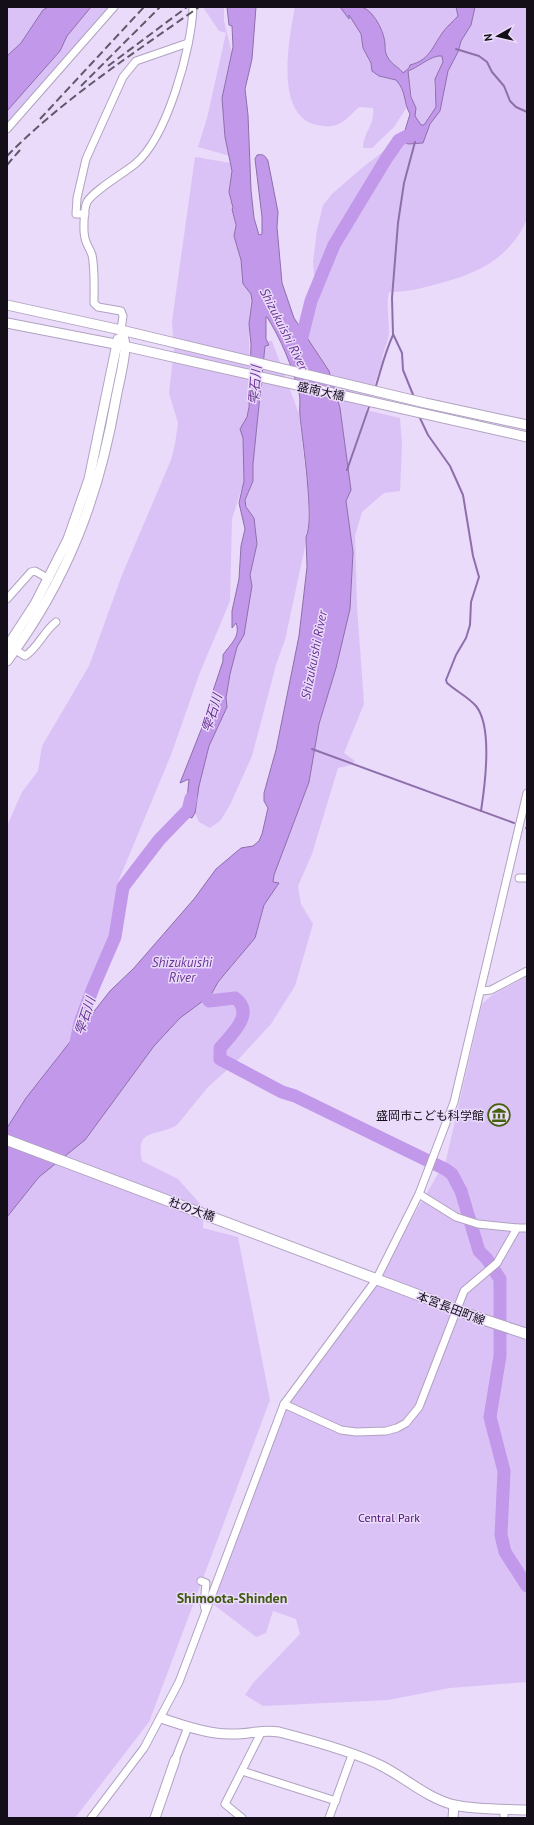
<svg xmlns="http://www.w3.org/2000/svg" width="534" height="1825" viewBox="0 0 534 1825" font-family="'PT Sans','Noto Sans JP',sans-serif">
	<style>
		.green { fill: #dbc2f6 }
		.water { fill: #c298ea; stroke: #8e6fab; fill-rule: evenodd }
		.lines { fill: none; stroke-linecap: round; stroke-linejoin: round }
		.stream { stroke: #8e6fab; stroke-width: 2 }
		.river { stroke: #c298ea; stroke-width: 13 }
		.minor-casing { stroke: #b0a2c0; stroke-width: 9 }
		.tertiary-casing { stroke: #b0a2c0; stroke-width: 11 }
		.secondary-casing { stroke: #b0a2c0; stroke-width: 12 }
		.minor { stroke: #fff; stroke-width: 7 }
		.tertiary { stroke: #fff; stroke-width: 9 }
		.secondary { stroke: #fff; stroke-width: 10 }
		.rail { stroke: #61586a; stroke-width: 2; stroke-dasharray: 8 4; stroke-linecap: butt }
		.secondary-bridge-casing { stroke: #b0a2c0; stroke-width: 12; stroke-linecap: butt }
		.secondary-bridge { stroke: #fff; stroke-width: 10 }
		.labels { text-anchor: middle; dominant-baseline: central; stroke-width: 3; stroke-linejoin: round; paint-order: stroke }
		.street-label { font-size: 12px; fill: #140e19; stroke: #eadbfa }
		.poi-label { font-size: 12px; fill: #140e19; stroke: #eadbfa; text-anchor: end }
		.park-label { font-size: 12px; fill: #4c1072; stroke: #eadbfa }
		.water-label { font-size: 13px; font-style: italic; fill: #683292; stroke: #eadbfa }
		.quarter-label { font-size: 14px; font-weight: bold; fill: #405911; stroke: #eadbfa }
	</style>
	<rect width="100%" height="100%" fill="#eadbfa"/>
	<g class="green">
		<polygon points="7,7 48,7 43,10 21,43 7,56"/>
		<polygon points="91,7 110,7 7,123 7,111 60,51 67,36"/>
		<polygon points="203,7 224,7 224,21 232,53 224,87 228,148 230,156 198,147 207,118 226,33 219,31"/>
		<path d="M295,7H340L349,18V14L361,34L363,48L371,63L372,71C392,86 404,70 407,107L394,127L372,148H363C364,130 375,126 373,108L359,107C344,121 339,130 317,125C274,116 289,38 295,7Z"/>
		<path d="M365,7H456L458,16C453,22 447,26 443,32C432,47 430,60 410,65L409,68L403,74L402,70L391,63L384,50L383,34L374,18Z"/>
		<path d="M475,7H527V219C511,257 479,273 441,283C423,288 408,292 389,292C386,305 389,318 389,331C389,342 382,351 382,362L366,410L400,418L402,445L400,491L384,493L362,512L355,536L357,606L364,704L344,753L355,761L351,765L338,768L312,854L298,886L301,904L313,924L295,986L271,1024L235,1063L208,1087L177,1125C157,1137 135,1127 142,1161L178,1179L203,1207V1228L238,1237L270,1400L149,1722L75,1818H7V1217L39,1177L85,1140L154,1046L180,1018L211,995L218,982L239,958L259,925L264,905L279,883L273,882L274,875L309,782L319,724L336,668L350,609L353,552L346,501L351,490L340,408L329,371L302,330L309,301L315,286L313,262L317,230L323,205L332,194L363,167L396,142L397,149L400,143L403,141L408,144H413L440,111L448,71L458,52L461,41L471,25Z"/>
		<path d="M438,56H442L443,65L439,70L434,85L436,107L424,125H421L415,116L408,71C420,68 426,59 438,56Z"/>
		<polygon points="195,157 231,163 232,171 229,192 235,221 234,236 241,260 243,280 245,286 251,294 249,324 250,396 247,417 240,429 243,438 244,481 232,519 230,601 199,675 171,755 118,882 109,940 97,967 76,1034 26,1098 7,1128 7,826 22,792 38,771 42,746 89,666 122,575 171,460 175,444 178,423 169,393 174,350 172,321"/>
		<polygon points="268,341 272,341 299,414 308,492 308,533 285,640 276,665 252,756 230,805 220,821 210,828 199,822 195,813 199,786 209,746 227,707 226,698 230,674 237,647 244,635 249,604 252,586 250,575 257,544 254,518 246,507 245,500 253,481 253,464 265,346 269,345"/>
		<polygon points="527,976 527,1136 525,1134 527,1137 527,1682 450,1688 388,1700 263,1706 245,1695 253,1683 300,1634 296,1619 273,1611 266,1633 256,1637 213,1604 284,1404 376,1280 446,1160 482,1004 491,996"/>
	</g>
	<g class="water">
		<polygon points="48,7 91,7 67,36 60,51 7,111 7,56 21,43 43,10"/>
		<path d="M227,7H256L252,59L245,89L248,115L251,190L254,218L259,235L262,234V217L255,159L257,155C263,154 265,155 268,161L278,212L277,227L282,283L294,318L329,371L340,408L351,490L346,501L353,552L350,609L336,668L319,724L309,782L274,875L273,882L279,883L264,905L255,938L218,982L211,995L180,1018L154,1046L85,1140L39,1177L7,1217V1128L26,1098L110,991L134,968L194,899L216,869L241,848L253,846L259,841L262,834L268,808L264,801V793L276,750L299,636L307,567L306,537C315,522 302,437 300,416C299,408 301,400 299,392C291,364 282,341 267,317H266V339L269,345L265,346L253,464V481L245,500L246,507L254,518L257,544L250,575L252,586L249,604L244,635L237,647L230,674L226,698L227,707L209,746L199,786L195,813L192,818L189,817L183,809L187,799L189,779L180,783L212,702L211,697L223,661V655C230,644 241,637 236,623L232,628V611L239,579L241,546L245,529L239,503L244,481L243,438L240,429L247,417L249,407L251,344L249,324L252,301L251,294L243,284L241,260L234,236L236,225L232,209L233,208L229,192L232,171L225,137L222,98L233,47L232,26L229,25Z"/>
		<path d="M340,7C347,7 355,6 361,7C372,9 382,28 384,38C386,45 384,50 387,56C392,66 401,68 403,73L409,68L410,65C430,60 432,47 443,32C447,26 453,22 458,16L456,7H475L471,25L461,41L458,52L448,71L440,111L430,124L423,143L408,144L402,141L400,143L397,149L395,139L403,137L410,114C403,102 407,92 396,80L379,76L372,71L371,63L363,48L361,34L349,15V19ZM438,56H442L443,62L435,79L436,107L424,125H421L415,116L416,108L411,97L408,71C419,67 426,59 438,56Z"/>
	</g>
	<g class="lines">
		<g class="stream">
			<polyline points="456,49 479,56 487,62 492,72 504,86 510,101 516,107 527,112"/>
			<path d="M375,389C381,370 385,352 393,335"/>
			<polyline points="414,397 403,370 402,353 393,334 392,298 398,223 404,183 415,142"/>
			<path d="M419,416L428,435L450,466L463,495L473,556L479,577L471,602L470,625L466,638L456,655L446,680L447,683C456,691 468,697 476,706C493,727 485,785 481,811"/>
			<polyline points="347,470 370,404"/>
			<polyline points="312,749 514,823"/>
			<polyline points="526,828 527,829"/>
		</g>
		<g class="river">
			<polyline points="299,349 311,301 334,245 386,159 399,140 411,134"/>
			<path d="M198,984L209,1001L235,998C256,1013 231,1035 220,1048V1059L282,1092L295,1096L445,1169L452,1174L461,1191L479,1251L487,1259L500,1279V1356L490,1417L504,1471L501,1535L505,1552L527,1586"/>
			<polyline points="75,1048 80,1023 93,988 115,937 123,887 159,840 188,810 191,798"/>
		</g>
		<g class="minor-casing">
			<g id="minor">
				<polyline points="7,129 114,7"/>
				<polyline points="85,214 76,214 77,198 86,159 123,77 136,61 188,43"/>
				<path d="M121,330L123,316L121,311L98,307L94,303C94,288 95,269 92,255C90,249 86,244 85,238C83,231 84,208 87,202C93,191 124,173 135,164C167,138 192,47 193,7"/>
				<polyline points="7,599 31,572 35,571 49,579"/>
				<path d="M11,647L25,656C38,648 43,632 56,622"/>
				<polyline points="519,878 527,878"/>
				<polyline points="481,991 491,990 527,971"/>
				<polyline points="419,1194 456,1217 478,1224 517,1228"/>
				<polyline points="284,1404 341,1430 356,1432 386,1431 397,1428 406,1423 419,1407 464,1291 497,1263 517,1228 527,1228"/>
				<polyline points="201,1581 206,1583 204,1604 205,1609"/>
				<polyline points="175,1760 188,1727"/>
				<polyline points="242,1771 336,1801"/>
				<polyline points="91,1818 144,1748 179,1682 284,1404 376,1280 419,1194 454,1102 527,793"/>
				<polyline points="242,1818 225,1804 262,1731"/>
				<polyline points="329,1818 352,1755"/>
				<polyline points="504,1818 504,1809"/>
			</g>
		</g>
		<g class="tertiary-casing">
			<g id="tertiary">
				<polyline points="7,305 121,330 425,403 527,425"/>
				<polyline points="7,323 115,344 527,437"/>
				<polyline points="7,647 35,604 68,539 89,479 118,339"/>
				<path d="M7,661C67,581 99,497 116,398C119,382 124,364 125,348C125,342 123,335 121,330"/>
				<path d="M161,1718C183,1725 207,1734 230,1734C247,1735 262,1729 279,1732C310,1740 355,1752 382,1766C407,1779 427,1798 454,1805C478,1810 503,1809 527,1810"/>
				<polyline points="155,1818 175,1760"/>
				<polyline points="453,1818 454,1805"/>
			</g>
		</g>
		<g class="secondary-casing">
			<polyline id="secondary" points="7,1140 405,1290"/>
		</g>
		<use href="#minor" class="minor"/>
		<use href="#tertiary" class="tertiary"/>
		<use href="#secondary" class="secondary"/>
		<g class="rail">
			<polyline points="108,66 187,7"/>
			<polyline points="81,86 160,7"/>
			<polyline points="40,119 144,7"/>
			<path d="M7,156C64,98 133,54 199,7"/>
			<polyline points="7,165 20,150"/>
		</g>
		<g class="secondary-bridge-casing">
			<polyline id="secondary-bridge" points="405,1290 470,1315 527,1334"/>
		</g>
		<use href="#secondary-bridge" class="secondary-bridge"/>
	</g>
	<defs>
		<g id="museum-ring" transform="scale(1.15)"><circle r="9.5" fill="#eadbfa" stroke="#45600f" stroke-width="1.5"/><path d="M0-6L6-3V-2H-6V-3ZM-5-1h2V3h-2ZM-1-1h2V3h-2ZM3-1h2V3H3ZM-6 4H6V6H-6Z" fill="#45600f"/></g>
	</defs>
	<g fill-rule="evenodd">
		<use href="#museum-ring" x="499" y="1115"/>
	</g>
	<g class="labels">
		<g class="street-label">
			<text transform="translate(321 391) rotate(13)">盛南大橋</text>
			<text transform="translate(192 1209) rotate(20)">杜の大橋</text>
			<text transform="translate(451 1308) rotate(21)">本宮長田町線</text>
		</g>
		<g class="poi-label">
			<text x="484" y="1115">盛岡市こども科学館</text>
		</g>
		<g class="park-label">
			<text x="389" y="1517">Central Park</text>
		</g>
		<g class="water-label">
			<text transform="translate(284 329) rotate(63)">Shizukuishi River</text>
			<text transform="translate(255 385) rotate(-86)">雫石川</text>
			<text transform="translate(314 655) rotate(-79)">Shizukuishi River</text>
			<text transform="translate(212 713) rotate(-73)">雫石川</text>
			<text x="182" y="962">Shizukuishi<tspan x="182" dy="15">River</tspan></text>
			<text transform="translate(85 1016) rotate(-72)">雫石川</text>
		</g>
		<g class="quarter-label">
			<text x="232" y="1598">Shimoota-Shinden</text>
		</g>
	</g>
	<rect width="534" height="1825" fill="none" stroke="#140e19" stroke-width="16"/>
	<g transform="translate(498 36) rotate(262)" stroke="#eadbfa" stroke-width="3" paint-order="stroke">
	<path d="M0-3L7 15L0 10L-7 15Z" fill="#140e19"/>
	<text y="-6" font-size="11" font-weight="bold" text-anchor="middle" fill="#140e19">N</text>
	</g>
</svg>
